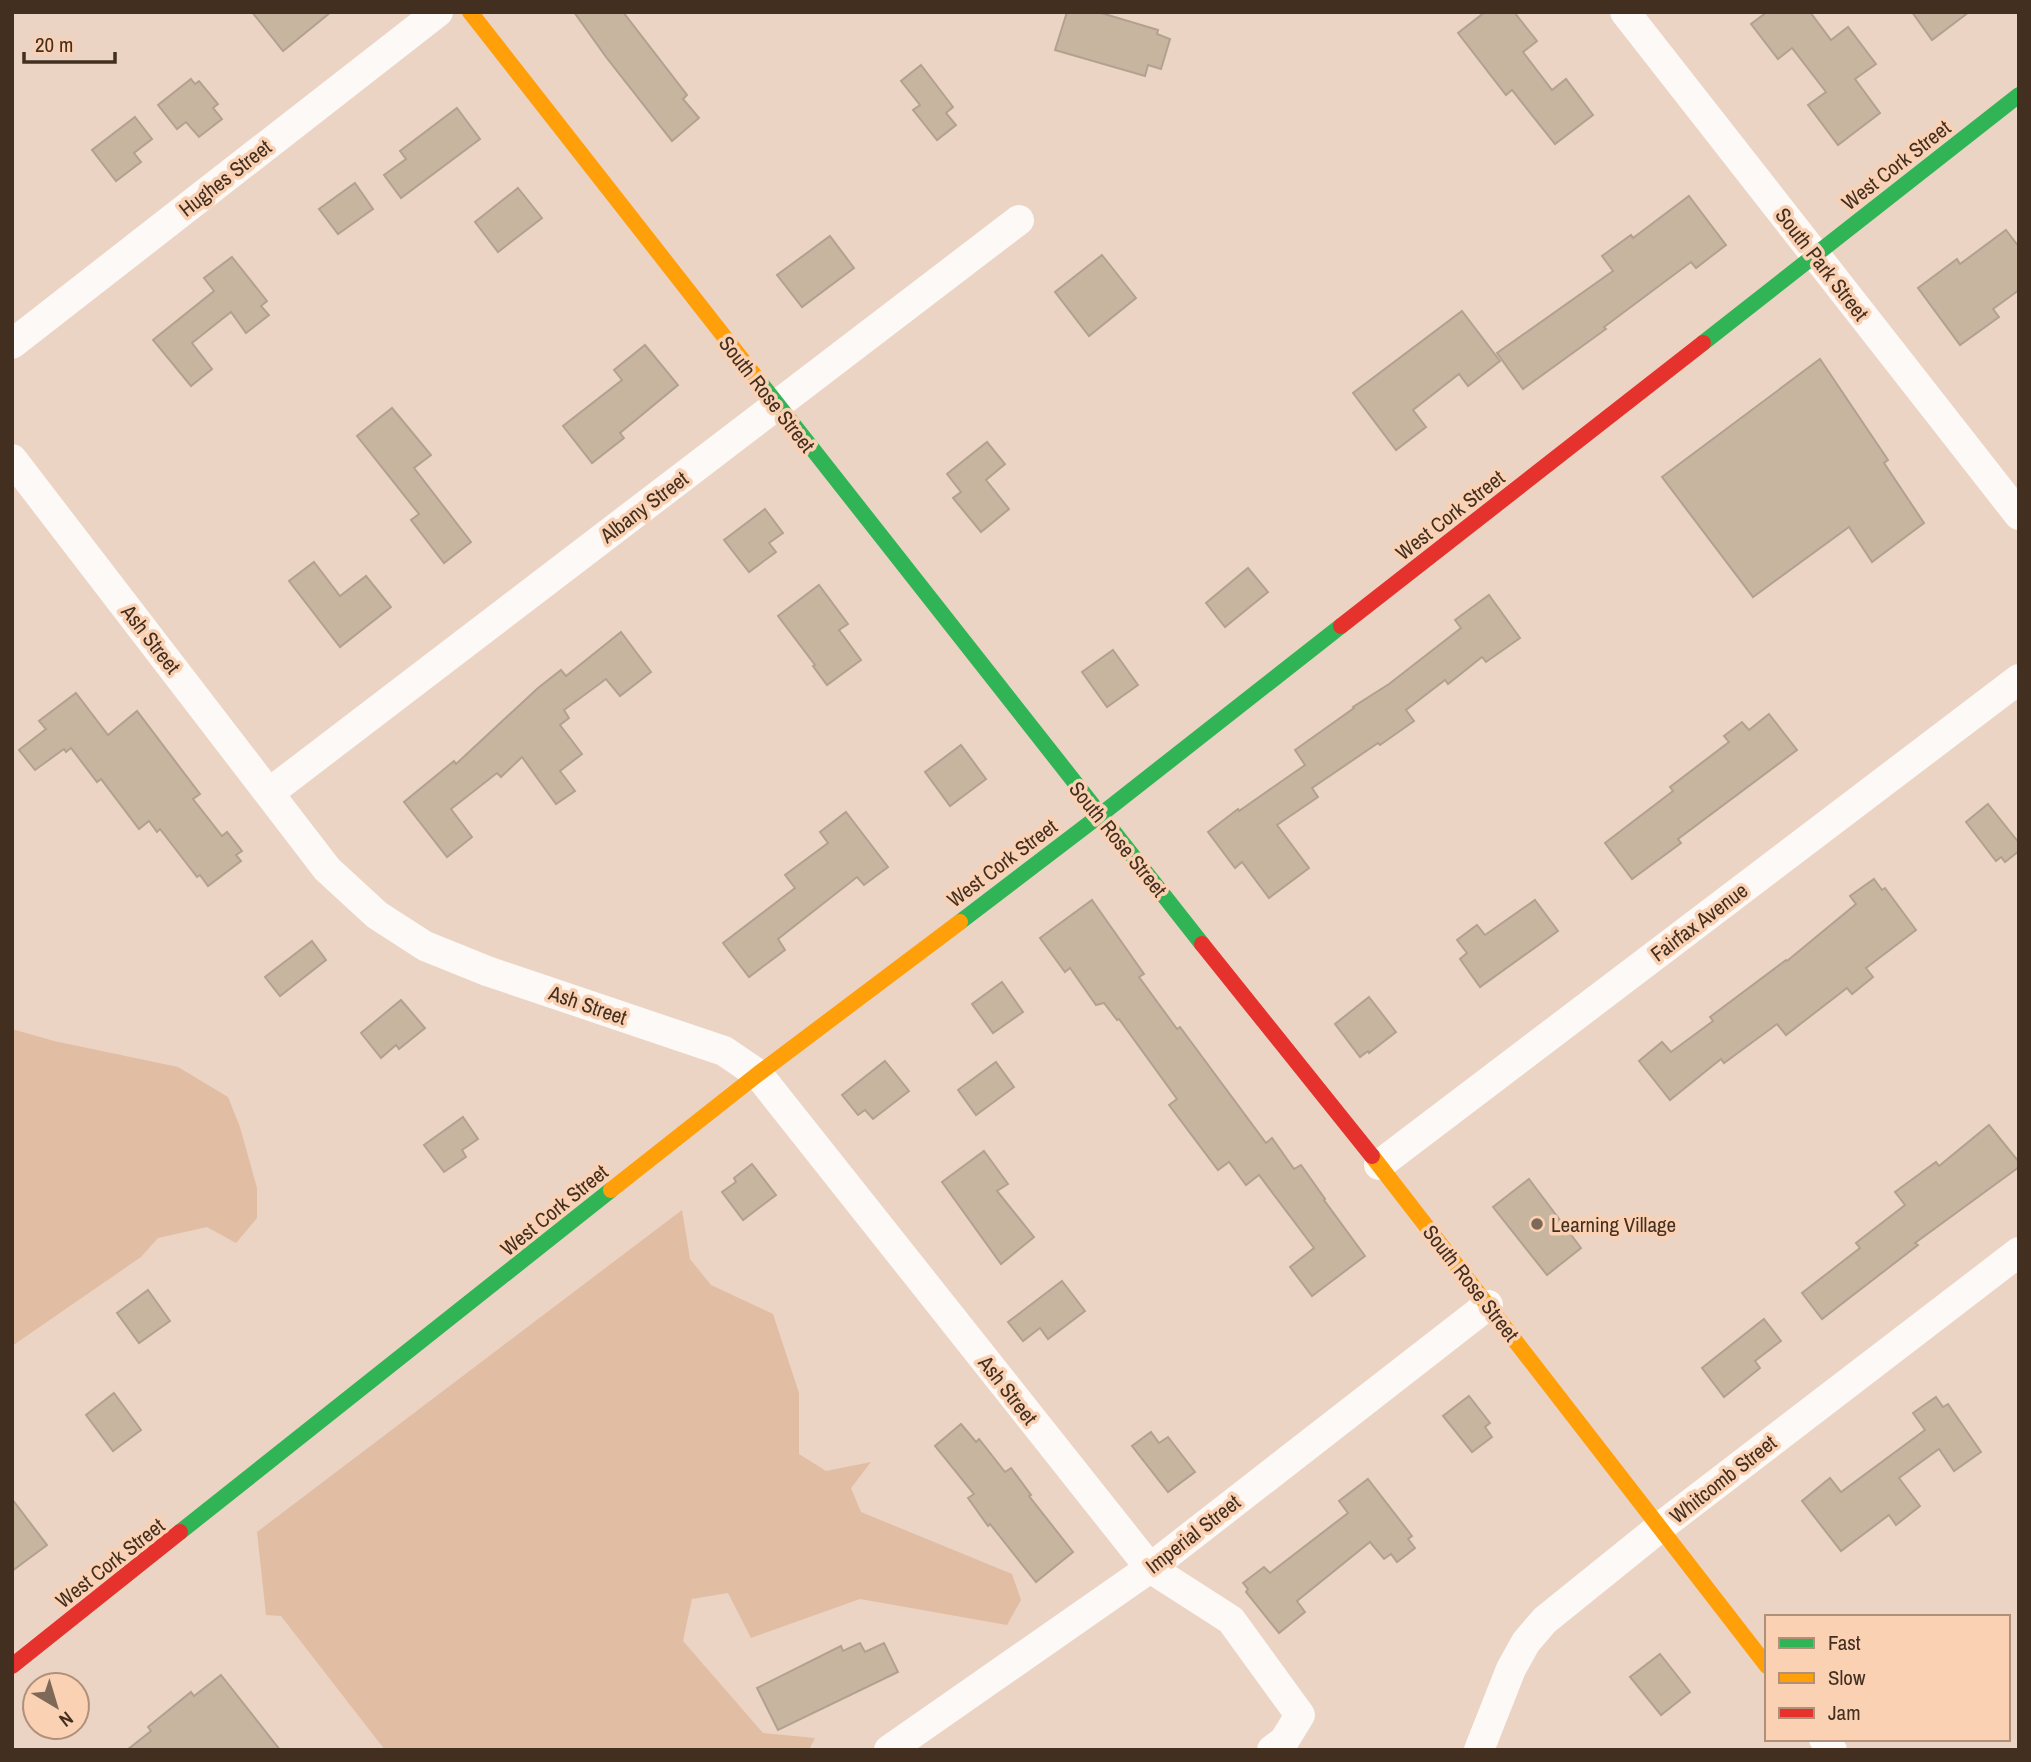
<svg xmlns="http://www.w3.org/2000/svg" width="2031" height="1762" viewBox="0 0 2031 1762" font-family="'Archivo Narrow',sans-serif">
	<style>
		.green { fill: #e1bda4 }
		.building { fill: #c8b5a0; stroke: #b2a190; stroke-width: 2 }
		.lines { fill: none; stroke-linecap: round; stroke-linejoin: round }
		.street { stroke: #fcf9f6; stroke-width: 30 }
		.fast { stroke: #30b455; stroke-width: 16 }
		.slow { stroke: #ff9f0a; stroke-width: 16 }
		.jam { stroke: #e5322d; stroke-width: 16 }
		.poi-dot { fill: #7e6959; stroke: #fbd1b4; stroke-width: 2.5 }
		.labels { text-anchor: middle; dominant-baseline: central; stroke-width: 7; stroke-linejoin: round; paint-order: stroke }
		.street-label { font-size: 21px; fill: #432f20; stroke: #fbd1b4 }
		.poi-label { font-size: 21px; fill: #432f20; stroke: #fbd1b4; text-anchor: start }
	</style>
	<rect width="100%" height="100%" fill="#ebd4c4"/>
	<g class="green">
		<polygon points="12,1029 54,1041 178,1067 228,1097 240,1127 257,1188 257,1218 236,1243 207,1227 158,1238 141,1257 12,1346"/>
		<polygon points="682,1210 690,1259 711,1285 773,1314 799,1393 799,1454 826,1471 871,1462 851,1488 861,1512 1012,1574 1021,1600 1007,1625 860,1599 751,1638 728,1593 692,1599 683,1641 763,1733 815,1738 809,1750 385,1750 281,1616 266,1615 257,1532"/>
	</g>
	<g class="building">
		<polygon points="252,12 331,12 283,51"/>
		<polygon points="574,12 623,12 687,95 683,99 699,118 672,141 606,57"/>
		<polygon points="1067,12 1098,12 1158,30 1157,34 1170,39 1161,69 1148,65 1145,76 1055,50"/>
		<polygon points="1485,12 1514,12 1537,41 1523,52 1552,90 1566,79 1593,115 1555,144 1512,90 1506,95 1458,33"/>
		<polygon points="1767,12 1810,12 1831,40 1848,27 1876,64 1855,79 1880,113 1838,145 1808,105 1826,92 1792,48 1778,59 1751,24"/>
		<polygon points="1912,12 1969,12 1932,40"/>
		<polygon points="921,65 953,107 946,113 956,125 937,140 913,110 920,105 901,81"/>
		<polygon points="191,79 195,84 199,81 218,104 213,108 222,119 199,137 186,122 177,129 158,105"/>
		<polygon points="457,108 480,139 401,198 384,175 406,159 400,151"/>
		<polygon points="135,117 152,139 134,153 141,162 116,181 92,150"/>
		<polygon points="355,183 373,209 338,234 319,209"/>
		<polygon points="518,188 542,218 498,252 475,222"/>
		<polygon points="1689,196 1726,245 1696,268 1691,262 1604,327 1606,329 1523,389 1497,353 1613,271 1602,256 1631,235 1633,238"/>
		<polygon points="2006,230 2019,247 2019,290 1993,309 1999,317 1960,345 1918,288 1957,259 1960,264"/>
		<polygon points="830,236 854,268 802,307 777,275"/>
		<polygon points="1102,255 1136,298 1089,336 1055,292"/>
		<polygon points="232,257 267,301 261,306 269,315 246,333 231,312 192,343 212,369 191,386 153,340 214,291 204,278"/>
		<polygon points="1462,311 1500,361 1468,386 1459,374 1413,410 1426,427 1396,450 1353,393"/>
		<polygon points="645,345 678,385 620,433 624,438 592,463 563,426 622,380 614,370"/>
		<polygon points="1820,359 1888,460 1884,463 1924,523 1872,562 1849,527 1753,597 1662,477"/>
		<polygon points="392,408 431,455 414,468 471,542 444,563 411,520 419,514 357,436"/>
		<polygon points="987,442 1005,464 986,480 1009,509 981,532 953,498 961,492 947,474"/>
		<polygon points="765,509 783,533 769,543 776,552 749,572 724,540"/>
		<polygon points="314,562 340,596 366,576 391,607 340,647 289,581"/>
		<polygon points="1248,568 1268,592 1225,627 1206,603"/>
		<polygon points="819,585 848,624 839,630 861,660 827,685 813,666 815,665 778,616"/>
		<polygon points="1489,595 1520,638 1486,662 1482,657 1448,684 1445,680 1406,710 1414,721 1380,745 1378,743 1312,788 1318,797 1277,825 1309,868 1269,898 1242,862 1235,868 1208,832 1238,809 1239,811 1305,765 1295,750 1354,708 1353,707 1389,684 1461,628 1455,620"/>
		<polygon points="621,632 651,672 620,696 606,679 564,710 569,718 560,725 582,754 560,771 575,791 556,804 522,757 501,777 497,773 451,809 472,837 447,857 404,802 454,761 456,764 538,688 561,670 566,676"/>
		<polygon points="1113,650 1138,685 1107,707 1082,672"/>
		<polygon points="76,693 108,735 137,711 200,794 193,799 222,836 227,832 242,851 236,855 241,861 208,886 200,875 197,877 160,829 157,832 149,821 139,829 101,779 97,782 71,748 66,752 64,749 35,770 19,750 46,729 39,721"/>
		<polygon points="1769,714 1797,750 1678,839 1681,843 1632,879 1605,843 1673,791 1670,787 1729,742 1724,736 1742,722 1749,730"/>
		<polygon points="961,745 986,779 950,806 925,772"/>
		<polygon points="1988,804 2019,843 2019,851 2005,862 2001,857 1996,861 1966,822"/>
		<polygon points="846,812 888,867 864,885 857,877 778,939 785,950 749,977 723,943 795,888 785,875 828,843 820,832"/>
		<polygon points="1874,879 1882,890 1885,888 1916,930 1866,968 1873,977 1852,994 1847,988 1786,1035 1777,1024 1724,1063 1721,1059 1670,1100 1639,1061 1662,1042 1671,1052 1713,1021 1710,1017 1786,960 1787,961 1856,904 1850,896"/>
		<polygon points="1092,900 1144,974 1139,977 1177,1029 1180,1027 1266,1143 1272,1138 1294,1169 1301,1165 1325,1199 1324,1200 1365,1256 1312,1296 1290,1267 1314,1248 1259,1175 1246,1185 1229,1162 1218,1170 1169,1105 1177,1099 1119,1019 1117,1020 1104,1003 1096,1005 1070,968 1065,972 1040,938"/>
		<polygon points="1535,900 1558,931 1480,987 1460,959 1467,953 1457,940 1477,925 1485,935"/>
		<polygon points="312,941 326,960 280,996 265,977"/>
		<polygon points="1002,982 1023,1012 993,1033 972,1004"/>
		<polygon points="1369,997 1396,1032 1369,1053 1368,1051 1360,1057 1335,1024"/>
		<polygon points="401,1000 425,1028 399,1049 396,1045 381,1058 361,1033"/>
		<polygon points="885,1061 909,1091 873,1119 865,1110 858,1115 842,1095"/>
		<polygon points="996,1062 1014,1087 976,1115 958,1090"/>
		<polygon points="463,1117 478,1139 462,1150 466,1157 444,1172 424,1145"/>
		<polygon points="1989,1125 2019,1162 2019,1167 1915,1243 1918,1245 1822,1319 1802,1293 1860,1248 1856,1243 1905,1205 1895,1192 1936,1162 1939,1166"/>
		<polygon points="984,1151 1008,1184 997,1191 1034,1237 1001,1264 942,1182"/>
		<polygon points="752,1164 776,1195 743,1220 722,1192 736,1182 734,1178"/>
		<polygon points="1529,1179 1581,1248 1547,1275 1493,1207"/>
		<polygon points="1062,1281 1085,1311 1048,1339 1040,1328 1023,1341 1008,1322"/>
		<polygon points="148,1290 170,1321 139,1343 117,1313"/>
		<polygon points="1764,1319 1781,1341 1755,1361 1760,1368 1724,1397 1702,1368"/>
		<polygon points="114,1393 141,1430 113,1451 86,1415"/>
		<polygon points="1469,1396 1490,1423 1485,1427 1492,1437 1472,1452 1443,1416"/>
		<polygon points="1936,1397 1943,1407 1948,1404 1981,1452 1954,1471 1939,1449 1899,1478 1920,1506 1896,1525 1889,1515 1841,1551 1802,1501 1830,1478 1841,1492 1925,1430 1913,1413"/>
		<polygon points="961,1424 976,1442 979,1439 1005,1472 1011,1468 1031,1495 1029,1496 1073,1552 1036,1582 990,1524 988,1526 968,1498 974,1494 935,1446"/>
		<polygon points="1151,1432 1159,1443 1168,1437 1195,1472 1168,1492 1132,1446"/>
		<polygon points="1368,1479 1412,1536 1408,1539 1415,1548 1397,1562 1391,1554 1384,1559 1370,1542 1297,1601 1305,1612 1279,1633 1246,1592 1248,1589 1243,1583 1264,1567 1270,1573 1348,1513 1339,1501"/>
		<polygon points="12,1499 47,1545 12,1571"/>
		<polygon points="860,1643 865,1652 884,1643 898,1672 778,1730 757,1688 841,1646 843,1651"/>
		<polygon points="1660,1654 1690,1692 1661,1715 1630,1677"/>
		<polygon points="221,1675 280,1750 127,1750 151,1731 148,1727 191,1692 194,1696"/>
	</g>
	<g class="lines">
		<g class="street">
			<polyline points="1625,12 2019,515"/>
			<polyline points="12,344 438,12"/>
			<polyline points="12,459 327,869 377,915 425,946 487,971 724,1051 758,1074 1150,1568 1231,1620 1300,1715 1284,1741 1272,1750"/>
			<polyline points="269,793 1019,220"/>
			<polyline points="1379,1165 2019,679"/>
			<polyline points="1824,1739 1832,1750"/>
			<polyline points="889,1750 1150,1568 1488,1305"/>
			<polyline points="1479,1750 1511,1669 1526,1642 1545,1620 1659,1528 2019,1252"/>
		</g>
		<g class="fast">
			<polyline points="1703,343 2019,95"/>
			<polyline points="759,381 1202,944"/>
			<polyline points="960,922 1099,816 1341,626"/>
			<polyline points="180,1532 611,1190"/>
		</g>
		<g class="slow">
			<polyline points="470,12 759,381"/>
			<polyline points="1372,1156 1767,1666"/>
			<polyline points="611,1190 758,1074 960,922"/>
		</g>
		<g class="jam">
			<polyline points="1341,626 1703,343"/>
			<polyline points="1202,944 1372,1156"/>
			<polyline points="12,1666 180,1532"/>
		</g>
	</g>
	<circle class="poi-dot" cx="1537" cy="1224" r="7"/>
	<g class="labels">
		<g class="street-label">
			<text transform="translate(1896 165) rotate(-38)">West Cork Street</text>
			<text transform="translate(225 178) rotate(-38)">Hughes Street</text>
			<text transform="translate(1822 264) rotate(52)">South Park Street</text>
			<text transform="translate(767 394) rotate(52)">South Rose Street</text>
			<text transform="translate(644 507) rotate(-37)">Albany Street</text>
			<text transform="translate(1450 515) rotate(-38)">West Cork Street</text>
			<text transform="translate(151 639) rotate(52)">Ash Street</text>
			<text transform="translate(1118 839) rotate(51)">South Rose Street</text>
			<text transform="translate(1002 863) rotate(-37)">West Cork Street</text>
			<text transform="translate(1699 922) rotate(-37)">Fairfax Avenue</text>
			<text transform="translate(588 1005) rotate(19)">Ash Street</text>
			<text transform="translate(554 1210) rotate(-39)">West Cork Street</text>
			<text transform="translate(1471 1283) rotate(52)">South Rose Street</text>
			<text transform="translate(1008 1390) rotate(52)">Ash Street</text>
			<text transform="translate(1723 1479) rotate(-38)">Whitcomb Street</text>
			<text transform="translate(1193 1534) rotate(-38)">Imperial Street</text>
			<text transform="translate(110 1563) rotate(-38)">West Cork Street</text>
		</g>
		<g class="poi-label">
			<text x="1551" y="1224">Learning Village</text>
		</g>
	</g>
	<rect width="2031" height="1762" fill="none" stroke="#432f20" stroke-width="28"/>
	<rect x="1765" y="1615" width="245" height="126" fill="#fbd1b4" stroke="#b19079" stroke-width="2"/>
	<rect x="1779" y="1638" width="35" height="10" fill="#30b455" stroke="#b19079" stroke-width="2"/>
	<text x="1828" y="1650" font-size="21" fill="#432f20">Fast</text>
	<rect x="1779" y="1673" width="35" height="10" fill="#ff9f0a" stroke="#b19079" stroke-width="2"/>
	<text x="1828" y="1685" font-size="21" fill="#432f20">Slow</text>
	<rect x="1779" y="1708" width="35" height="10" fill="#e5322d" stroke="#b19079" stroke-width="2"/>
	<text x="1828" y="1720" font-size="21" fill="#432f20">Jam</text>
	<g transform="translate(56 1706) rotate(142)"><circle r="33" fill="#fbd1b4" stroke="#b19079" stroke-width="2"/>
	<path d="M0-5L12 26L0 18L-12 26Z" fill="#7e6959"/>
	<text y="-10" font-size="19" font-weight="bold" text-anchor="middle" fill="#432f20">N</text>
	</g>
	<path d="M24 52v10h91v-10" fill="none" stroke="#432f20" stroke-width="3.5"/>
	<text x="35" y="52" font-size="21" fill="#432f20" stroke="#fbd1b4" stroke-width="5" paint-order="stroke">20 m</text>
</svg>
